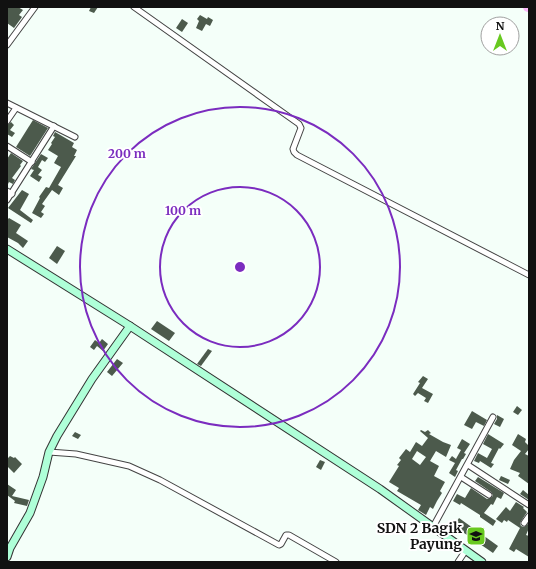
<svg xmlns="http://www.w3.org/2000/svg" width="536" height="569" viewBox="0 0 536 569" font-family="Merriweather,serif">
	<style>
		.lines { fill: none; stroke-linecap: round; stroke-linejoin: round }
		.river { stroke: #f9b6f9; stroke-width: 10 }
		.building { fill: #4c5a4c; fill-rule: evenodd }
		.street-casing { stroke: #444; stroke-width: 7 }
		.secondary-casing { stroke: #333; stroke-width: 9 }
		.street { stroke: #fff; stroke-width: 5 }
		.secondary { stroke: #afffd8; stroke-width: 7 }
		.ring { fill: none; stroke: #7b2cbf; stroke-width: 2 }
		.labels { text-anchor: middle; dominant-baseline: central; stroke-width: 4; stroke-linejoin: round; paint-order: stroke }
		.poi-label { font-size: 14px; font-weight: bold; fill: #111; stroke: #fff; text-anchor: end }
		.centre { fill: #7b2cbf; stroke: #fff; stroke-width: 2 }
		.ring-label { font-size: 12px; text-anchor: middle; font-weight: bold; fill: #7b2cbf; stroke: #fff; stroke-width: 4; stroke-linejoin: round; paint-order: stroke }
	</style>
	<rect width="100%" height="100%" fill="#f4fff9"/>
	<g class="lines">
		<polyline class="river" points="528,7 529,7"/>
	</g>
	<g class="building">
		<polygon points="7,7 18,7 23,10 19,15 22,17 14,28 7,23"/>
		<polygon points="91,7 98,7 94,13 89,11"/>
		<polygon points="200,15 207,19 208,17 213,20 210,26 206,24 202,31 196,28 199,21 197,19"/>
		<polygon points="182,19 188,23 182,32 176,28"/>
		<polygon points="33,120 48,128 30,156 16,147"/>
		<polygon points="11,122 14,125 10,130 15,133 12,137 7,134 7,125"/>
		<polygon points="55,132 74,143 72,147 77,150 74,156 76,156 58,185 63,188 59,195 52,190 42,204 45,206 41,212 44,214 41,218 32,213 40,198 39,197 46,187 49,188 61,167 54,163 58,156 48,150 52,144 51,143 55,137 53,136"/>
		<polygon points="11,153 23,161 20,165 21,166 12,178 15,180 13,184 9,182 7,186 7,159"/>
		<polygon points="41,154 48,158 45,162 42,160 38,167 42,170 38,175 42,177 39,182 30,176 34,170 31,169"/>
		<polygon points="22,190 29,194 20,210 33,220 31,223 8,208"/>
		<polygon points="9,218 21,225 16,233 28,241 23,248 18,243 7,237 7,220"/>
		<polygon points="57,246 65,251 57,264 49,258"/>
		<polygon points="157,321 175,333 169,341 151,329"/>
		<polygon points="102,339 108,344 103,351 97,346 94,350 90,347 95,340 99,343"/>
		<polygon points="208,349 212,351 201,366 197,364"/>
		<polygon points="117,359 123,363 112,376 107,372"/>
		<polygon points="423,376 428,379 422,388 433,394 428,403 424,401 426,398 418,393 415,396 413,394 420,383 418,382"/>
		<polygon points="517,406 522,410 518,415 513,412"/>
		<polygon points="472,411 487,420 484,426 476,422 472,429 464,425"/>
		<polygon points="497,415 504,419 500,427 494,424 497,419"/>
		<path d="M421,430L425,432L428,430L431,433L429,434L443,442L451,445L446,457L436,451L430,461L439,466L434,476L445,482L440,491L442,493L437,501L433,509L430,507L426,515L418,510L421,505L397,491L399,488L389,482L399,466L397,465L401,460L399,458L406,449L410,452L416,442L422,446L428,438L420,431ZM417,451L426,457L420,465L412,459Z"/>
		<polygon points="75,432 81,435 78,439 72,436"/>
		<polygon points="488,434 504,444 500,449 499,448 491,463 494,464 491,468 480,461 479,463 474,461 478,453 487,458 492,449 483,444"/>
		<polygon points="518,434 526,439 525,442 529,446 529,449 525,454 529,456 529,484 518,476 520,473 510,469 514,460 521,451 512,445"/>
		<polygon points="462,439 470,444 464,453 466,454 463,459 462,459 456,470 458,471 455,477 449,473 455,463 449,460 452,456 456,459 457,457 461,450 457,448"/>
		<polygon points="10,456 14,458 15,457 22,464 14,473 7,466 7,459"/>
		<polygon points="320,460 325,462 321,470 316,467"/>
		<polygon points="501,476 510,480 508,484 499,480"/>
		<polygon points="478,477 504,493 501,499 497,497 493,505 491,504 484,513 496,521 493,526 480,517 480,515 461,503 460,505 453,501 457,494 465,498 471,488 487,499 492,497 493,495 491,492 475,481"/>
		<polygon points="7,484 16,490 12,496 29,500 27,506 14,503 15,501 7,495"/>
		<polygon points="523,490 529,495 529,500 520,494"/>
		<polygon points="516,502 524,507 523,508 527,512 520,523 521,526 524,527 529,523 529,528 526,535 529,536 529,557 516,549 514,552 509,549 520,528 508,520 507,522 504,520 502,523 496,519 506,507 510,511"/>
		<polygon points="459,518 498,546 493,553 454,526"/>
	</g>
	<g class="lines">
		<g class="street-casing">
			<g id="street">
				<polyline points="134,7 299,124 301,128 293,149 294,152 297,155 529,275"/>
				<polyline points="7,45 35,7"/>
				<polyline points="7,103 75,137"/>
				<polyline points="7,121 16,108"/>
				<polyline points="7,146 32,162"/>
				<polyline points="7,191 12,194"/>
				<polyline points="7,200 54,126"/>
				<polyline points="49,452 76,454 129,466 160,480 279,545 281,544 286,535 289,535 336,562"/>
				<polyline points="468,465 529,505"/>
				<polyline points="461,477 489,495"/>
				<polyline points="524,523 529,516"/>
				<polyline points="433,527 493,417"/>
				<polyline points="458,562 466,550"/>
			</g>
		</g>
		<g class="secondary-casing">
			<g id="secondary">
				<polyline points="7,249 130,326 380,489 482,562"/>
				<polyline points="7,557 10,548 30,513 43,477 49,452 57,436 92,379 130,326"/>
			</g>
		</g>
		<use href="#street" class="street"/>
		<use href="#secondary" class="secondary"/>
	</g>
	<g class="ring">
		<circle cx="240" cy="267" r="80"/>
		<circle cx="240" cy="267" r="160"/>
	</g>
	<defs>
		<g id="school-square" transform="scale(1)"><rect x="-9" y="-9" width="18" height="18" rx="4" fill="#68c920" stroke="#fff"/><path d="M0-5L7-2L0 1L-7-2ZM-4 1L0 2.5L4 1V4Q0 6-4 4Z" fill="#111"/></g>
	</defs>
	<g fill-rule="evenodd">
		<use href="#school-square" x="476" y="536"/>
	</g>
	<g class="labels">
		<g class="poi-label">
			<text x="462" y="528">SDN 2 Bagik<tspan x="462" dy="16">Payung</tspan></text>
		</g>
	</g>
	<circle cx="240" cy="267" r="6" class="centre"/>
	<g class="ring-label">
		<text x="127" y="158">200 m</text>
		<text x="183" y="215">100 m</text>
	</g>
	<rect width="536" height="569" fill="none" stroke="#111111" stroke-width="16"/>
	<g transform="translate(500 36)"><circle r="19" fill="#ffffff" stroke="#a0a0a0"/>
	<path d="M0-3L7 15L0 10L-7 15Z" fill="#68c920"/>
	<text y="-6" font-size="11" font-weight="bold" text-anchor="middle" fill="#111111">N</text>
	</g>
</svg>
